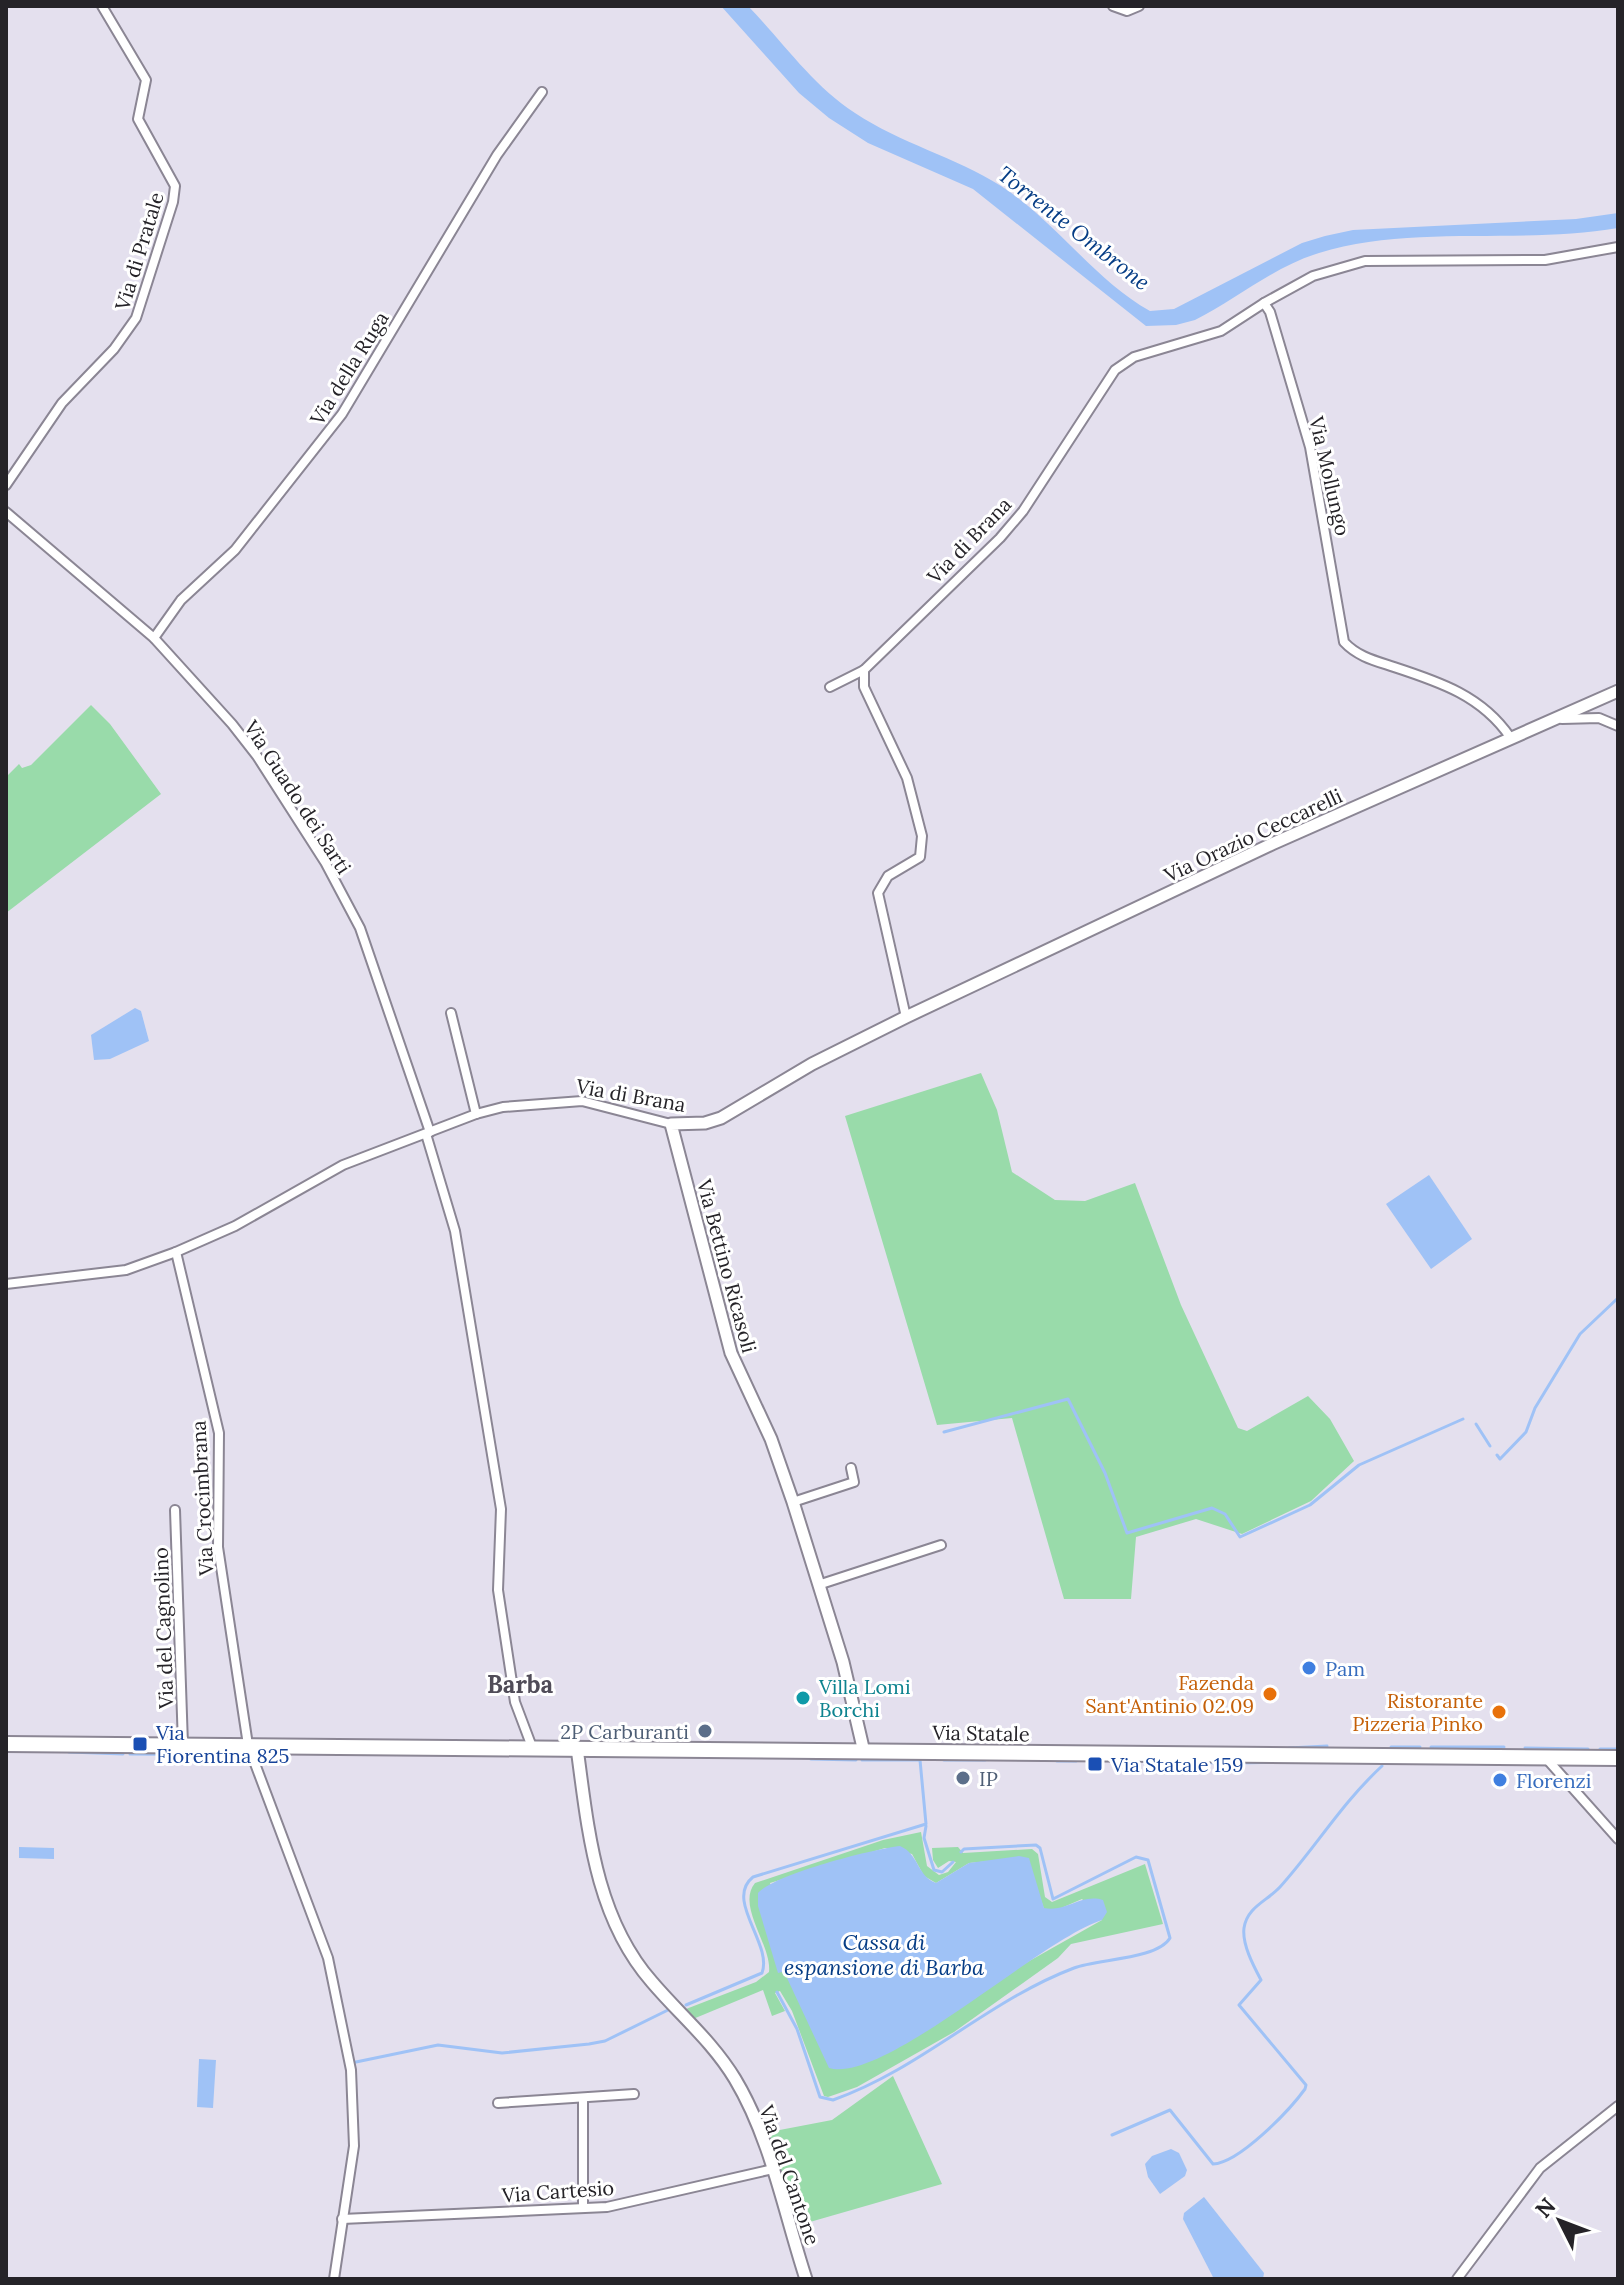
<svg xmlns="http://www.w3.org/2000/svg" width="1624" height="2285" viewBox="0 0 1624 2285" font-family="Lora,serif">
	<style>
		.green { fill: #99dbaa; fill-rule: evenodd }
		.water { fill: #9fc2f6 }
		.lines { fill: none; stroke-linecap: round; stroke-linejoin: round }
		.stream { stroke: #9fc2f6; stroke-width: 3 }
		.minor-casing { stroke: #8b8694; stroke-width: 12 }
		.tertiary-casing { stroke: #8b8694; stroke-width: 15 }
		.primary-casing { stroke: #8b8694; stroke-width: 18 }
		.minor { stroke: #fff; stroke-width: 8 }
		.tertiary { stroke: #fff; stroke-width: 11 }
		.primary { stroke: #fff; stroke-width: 14 }
		.shop-dot { fill: #3f7fe0; stroke: #fff; stroke-width: 3 }
		.food-dot { fill: #e8710a; stroke: #fff; stroke-width: 3 }
		.culture-dot { fill: #0f9aa8; stroke: #fff; stroke-width: 3 }
		.service-dot { fill: #5c6f8a; stroke: #fff; stroke-width: 3 }
		.transit-dot { fill: #1a4fb4; stroke: #fff; stroke-width: 3 }
		.labels { text-anchor: middle; dominant-baseline: central; stroke-width: 6; stroke-linejoin: round; paint-order: stroke }
		.street-label { font-size: 20px; fill: #252328; stroke: #fff }
		.shop-label { font-size: 20px; fill: #366cbe; stroke: #fff; text-anchor: start }
		.food-label { font-size: 20px; fill: #c56008; stroke: #fff; text-anchor: end }
		.culture-label { font-size: 20px; fill: #0d838f; stroke: #fff; text-anchor: start }
		.service-label { font-size: 20px; fill: #4e5e75; stroke: #fff; text-anchor: end }
		.transit-label { font-size: 20px; fill: #164399; stroke: #fff; text-anchor: start }
		.water-label { font-size: 22px; font-style: italic; fill: #053c85; stroke: #fff }
		.quarter-label { font-size: 24px; font-weight: bold; fill: #504c58; stroke: #fff }
	</style>
	<rect width="100%" height="100%" fill="#e4e0ee"/>
	<g class="green">
		<polygon points="91,705 110,724 161,794 6,913 6,777 19,764 22,768 31,765"/>
		<polygon points="981,1073 997,1110 1012,1172 1055,1200 1085,1201 1135,1183 1181,1305 1238,1428 1247,1431 1308,1396 1330,1419 1354,1461 1311,1501 1242,1534 1196,1519 1136,1537 1131,1599 1064,1599 1012,1418 937,1425 845,1116"/>
		<path d="M921,1832L927,1866L939,1875L948,1872L956,1862L949,1861L938,1868L933,1860L932,1848L958,1847L963,1853L1032,1849L1038,1854L1045,1897L1052,1902L1145,1864L1163,1924L1071,1944L1058,1958L954,2032L857,2087L828,2097L824,2096L792,2011L780,1991L775,1993L785,2011L772,2016L763,1990L693,2019L686,2009L756,1982L769,1972C772,1945 736,1906 755,1883L883,1840ZM885,1848L912,1854L924,1876L936,1883L969,1863L990,1861L1037,1888L1044,1909H1059L1082,1899L1102,1920L1024,1964L942,2020L787,1978L798,1975L770,1883Z"/>
		<polygon points="893,2076 942,2184 796,2226 764,2133 832,2120"/>
	</g>
	<g class="water">
		<path d="M721,6H748C784,43 811,84 855,113C900,143 955,157 1001,186C1056,221 1093,279 1150,311L1174,309L1302,243L1325,236L1353,230L1576,219L1618,213V228C1521,245 1412,224 1319,253C1273,267 1237,299 1195,320L1176,325L1146,326L973,189L868,143L829,118L799,93Z"/>
		<polygon points="135,1008 141,1011 149,1041 110,1059 94,1060 91,1035"/>
		<polygon points="1429,1175 1472,1239 1431,1269 1386,1204"/>
		<path d="M900,1846C919,1854 917,1876 936,1883L969,1863L1019,1856L1029,1858L1044,1908C1065,1913 1081,1893 1103,1900L1107,1912L1102,1920C1038,1941 884,2084 829,2068L787,1978L798,1974L794,1969L778,1973L758,1906V1893C775,1874 873,1849 900,1846Z"/>
		<polygon points="19,1847 54,1848 54,1859 19,1858"/>
		<polygon points="199,2059 216,2060 213,2108 197,2107"/>
		<polygon points="1171,2149 1179,2153 1187,2170 1185,2176 1160,2194 1148,2177 1145,2164 1152,2156"/>
		<polygon points="1204,2197 1264,2273 1263,2279 1214,2279 1183,2219 1184,2213"/>
	</g>
	<g class="lines">
		<g class="stream">
			<polyline points="1476,1424 1490,1446"/>
			<polyline points="944,1432 1068,1399 1105,1473 1127,1533 1212,1508 1225,1514 1240,1537 1310,1505 1359,1465 1463,1419"/>
			<polyline points="1497,1455 1500,1459 1526,1432 1535,1408 1580,1334 1618,1298"/>
			<polyline points="1391,1747 1420,1747"/>
			<polyline points="1431,1747 1504,1747"/>
			<polyline points="1289,1748 1327,1746"/>
			<polyline points="1525,1748 1588,1749"/>
			<polyline points="1600,1749 1618,1749"/>
			<polyline points="69,1752 123,1754"/>
			<polyline points="130,1754 247,1755"/>
			<polyline points="811,1759 856,1760"/>
			<polyline points="944,1760 985,1760"/>
			<polyline points="1057,1761 1076,1761"/>
			<polyline points="1162,1762 1227,1763"/>
			<polyline points="1239,1763 1282,1762"/>
			<polyline points="926,1826 924,1838 934,1870 942,1872 953,1862"/>
			<path d="M777,1992L797,2029L820,2097L833,2100C921,2069 987,2001 1074,1968C1098,1959 1158,1959 1170,1938L1148,1860L1136,1857L1053,1899L1040,1848L1036,1845L964,1849L961,1852"/>
			<path d="M686,2005L762,1973C773,1944 724,1900 753,1877L926,1824L920,1760H862"/>
			<polyline points="356,2062 438,2045 502,2053 589,2044 605,2041 668,2010"/>
			<path d="M1112,2135L1170,2110L1213,2164C1239,2163 1289,2111 1305,2089L1306,2085L1239,2005L1261,1980C1253,1965 1242,1944 1244,1928C1247,1907 1267,1901 1280,1887C1316,1847 1341,1804 1382,1766"/>
		</g>
		<g class="minor-casing">
			<g id="minor">
				<polyline points="1113,6 1127,11 1139,6"/>
				<polyline points="1264,303 1313,276 1365,261 1545,260 1618,247"/>
				<polyline points="6,485 62,403 114,349 136,318 173,202 175,186 138,119 146,80 102,6"/>
				<polyline points="6,512 154,638 232,724 257,756 325,862 360,928 430,1132"/>
				<polyline points="154,638 181,600 235,550 342,414 497,155 542,92"/>
				<polyline points="864,670 864,687 907,778 922,836 920,857 888,876 878,893 906,1017"/>
				<path d="M830,687L864,670L1000,538L1023,511L1115,370L1134,357L1221,331L1264,303L1270,312L1310,447L1344,642C1358,657 1376,661 1394,667C1440,682 1482,696 1510,737"/>
				<polyline points="1562,719 1599,718 1618,726"/>
				<polyline points="451,1013 476,1114"/>
				<polyline points="426,1134 455,1231 501,1509 498,1590 515,1702 532,1747"/>
				<polyline points="176,1252 219,1433 218,1547 248,1745 328,1958 351,2070 354,2146 334,2279"/>
				<polyline points="6,1284 126,1270 176,1252 235,1226 343,1165 476,1114 503,1107 582,1101 671,1124"/>
				<polyline points="793,1502 854,1482 851,1468"/>
				<polyline points="175,1510 183,1745"/>
				<polyline points="818,1585 941,1545"/>
				<polyline points="1545,1757 1618,1839"/>
				<polyline points="583,2098 583,2208"/>
				<polyline points="498,2103 634,2094"/>
				<polyline points="342,2219 607,2207 773,2169"/>
				<polyline points="1457,2279 1540,2168 1618,2106"/>
			</g>
		</g>
		<g class="tertiary-casing">
			<g id="tertiary">
				<path d="M577,1748C588,1829 595,1917 652,1982C680,2015 712,2041 735,2079C771,2139 784,2212 806,2279"/>
				<polyline points="864,1752 843,1662 793,1502 771,1439 731,1353 671,1124 705,1123 721,1118 812,1064 906,1017 1272,844 1618,691"/>
			</g>
		</g>
		<g class="primary-casing">
			<polyline id="primary" points="6,1744 1618,1758"/>
		</g>
		<use href="#minor" class="minor"/>
		<use href="#tertiary" class="tertiary"/>
		<use href="#primary" class="primary"/>
	</g>
	<g class="shop-dot">
		<circle cx="1309" cy="1668" r="8"/>
		<circle cx="1500" cy="1780" r="8"/>
	</g>
	<g class="food-dot">
		<circle cx="1270" cy="1694" r="8"/>
		<circle cx="1499" cy="1712" r="8"/>
	</g>
	<circle class="culture-dot" cx="803" cy="1698" r="8"/>
	<g class="service-dot">
		<circle cx="705" cy="1731" r="8"/>
		<circle cx="963" cy="1778" r="8"/>
	</g>
	<g class="transit-dot">
		<rect x="132" y="1736" width="16" height="16" rx="4"/>
		<rect x="1087" y="1756" width="16" height="16" rx="4"/>
	</g>
	<g class="labels">
		<g class="street-label">
			<text transform="translate(139 251) rotate(-73)">Via di Pratale</text>
			<text transform="translate(349 368) rotate(-58)">Via della Ruga</text>
			<text transform="translate(1330 476) rotate(77)">Via Mollungo</text>
			<text transform="translate(969 540) rotate(-46)">Via di Brana</text>
			<text transform="translate(298 797) rotate(57)">Via Guado dei Sarti</text>
			<text transform="translate(1253 835) rotate(-25)">Via Orazio Ceccarelli</text>
			<text transform="translate(631 1095) rotate(10)">Via di Brana</text>
			<text transform="translate(727 1266) rotate(75)">Via Bettino Ricasoli</text>
			<text transform="translate(202 1498) rotate(-93)">Via Crocimbrana</text>
			<text transform="translate(163 1628) rotate(-92)">Via del Cagnolino</text>
			<text transform="translate(981 1733) rotate(1)">Via Statale</text>
			<text transform="translate(790 2175) rotate(71)">Via del Cantone</text>
			<text transform="translate(558 2191) rotate(-4)">Via Cartesio</text>
		</g>
		<g class="shop-label">
			<text x="1325" y="1668">Pam</text>
			<text x="1516" y="1780">Florenzi</text>
		</g>
		<g class="food-label">
			<text x="1254" y="1682">Fazenda<tspan x="1254" dy="23">Sant'Antinio 02.09</tspan></text>
			<text x="1483" y="1700">Ristorante<tspan x="1483" dy="23">Pizzeria Pinko</tspan></text>
		</g>
		<g class="culture-label">
			<text x="819" y="1686">Villa Lomi<tspan x="819" dy="23">Borchi</tspan></text>
		</g>
		<g class="service-label">
			<text x="689" y="1731">2P Carburanti</text>
			<text x="979" y="1778" text-anchor="start">IP</text>
		</g>
		<g class="transit-label">
			<text x="156" y="1732">Via<tspan x="156" dy="23">Fiorentina 825</tspan></text>
			<text x="1111" y="1764">Via Statale 159</text>
		</g>
		<g class="water-label">
			<text transform="translate(1074 228) rotate(38)">Torrente Ombrone</text>
			<text x="884" y="1942">Cassa di<tspan x="884" dy="25">espansione di Barba</tspan></text>
		</g>
		<g class="quarter-label">
			<text x="520" y="1684">Barba</text>
		</g>
	</g>
	<rect width="1624" height="2285" fill="none" stroke="#252328" stroke-width="16"/>
	<g transform="translate(1560 2221) rotate(312)" stroke="#ffffff" stroke-width="6" paint-order="stroke">
	<path d="M0-6L14 30L0 20L-14 30Z" fill="#252328"/>
	<text y="-12" font-size="22" font-weight="bold" text-anchor="middle" fill="#252328">N</text>
	</g>
</svg>
